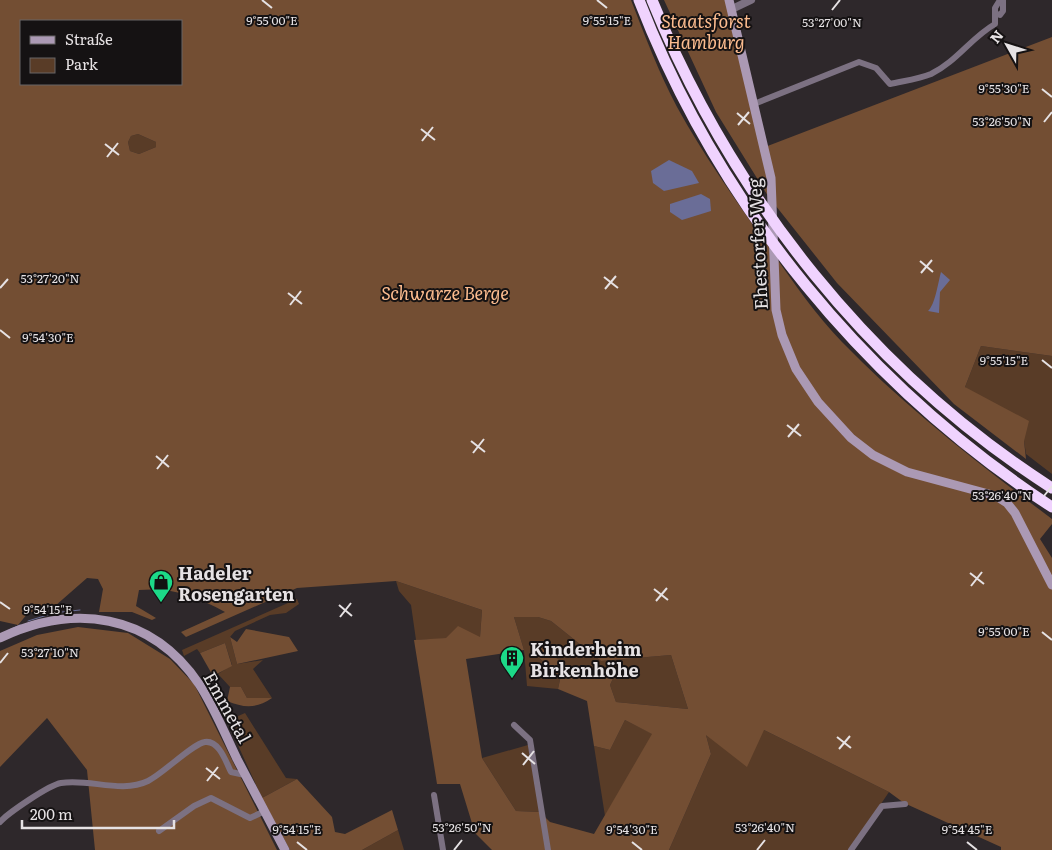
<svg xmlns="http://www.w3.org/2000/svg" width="1052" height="850" viewBox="0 0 1052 850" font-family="Literata,serif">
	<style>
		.green { fill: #593c27 }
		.forest { fill: #734e33; fill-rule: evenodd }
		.water { fill: #6a6d97 }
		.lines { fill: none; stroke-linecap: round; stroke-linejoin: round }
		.stream { stroke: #6a6d97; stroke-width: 1 }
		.minor { stroke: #7c7182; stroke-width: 6 }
		.tertiary { stroke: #7c7182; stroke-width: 8 }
		.secondary { stroke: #ab99b4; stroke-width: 9 }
		.motorway { stroke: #f0d3fe; stroke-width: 11 }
		.ticks { fill: none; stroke: #e6e2e4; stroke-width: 2 }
		.labels { text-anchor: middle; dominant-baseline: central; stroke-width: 4; stroke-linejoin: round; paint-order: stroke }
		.park-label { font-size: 18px; font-style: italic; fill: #fcbc8f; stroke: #151213 }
		.street-label { font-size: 18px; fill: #e6e2e4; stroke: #151213 }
		.poi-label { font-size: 18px; font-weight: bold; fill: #e6e2e4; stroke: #151213; text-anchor: start }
		.ticks-label { font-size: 12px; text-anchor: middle; fill: #e6e2e4; stroke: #151213; stroke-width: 4; stroke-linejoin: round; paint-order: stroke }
	</style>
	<rect width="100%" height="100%" fill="#2e282b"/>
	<g class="green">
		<polygon points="138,134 156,142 156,147 139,154 130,151 128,142 131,136"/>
		<polygon points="981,346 1052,356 1052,474 1026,454 1024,441 965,387"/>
		<polygon points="396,581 482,610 480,637 416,640 411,605 399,591"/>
		<polygon points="297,599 299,604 286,613 270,615 235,631 230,637 237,664 263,660 253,669 272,698 247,698 241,687 230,687 218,674 232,665 225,643 200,653 197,649 184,656 182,650"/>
		<polygon points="514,617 538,617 551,621 601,661 671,655 688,709 616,702 610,685 616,672 592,678 573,669 533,643 535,655 561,675 558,689 527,686 524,650"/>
		<polygon points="245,713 286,778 297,779 262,798 227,721"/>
		<polygon points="625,720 653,734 605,816 594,746 610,750"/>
		<polygon points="764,730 889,792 850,850 669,850 711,754 706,735"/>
		<polygon points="528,745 540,812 516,811 482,758"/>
		<polygon points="398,830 404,850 362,850"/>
	</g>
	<g class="forest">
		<path d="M0,0H631C645,36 659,73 677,107C704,156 736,201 768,246C791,279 814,313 842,342C905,407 979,464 1052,519V524L1040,539L1052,558V850H1001V847L904,803L889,792L764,730L747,767L706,735L711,754L669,850H492L475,833L460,784H437L414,640L446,638L458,626L480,637L482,610L396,581L297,588L186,637L181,632L225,612C196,596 172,587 139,590L136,606L156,618L152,620L132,612H99L103,589L98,579L87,578L55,606L28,613L18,625L0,621ZM21,21H181V84H21ZM138,134L156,142V147L139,154L130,151L128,142L131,136ZM514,617H538L551,621L601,661L671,655L688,709L616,702L610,685L616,672L595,665L592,677L573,669L532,642L535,655L561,675L558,689L587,701L594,746L610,750L625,720L652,734L594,834L550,822L540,812L516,811L482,758L466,659L524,650Z"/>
		<polygon points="664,0 726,0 765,147 1052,37 1052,356 981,346 965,387 1029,421 1024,441 1026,459 954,404 837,283 768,196 716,112"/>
		<polygon points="78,627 128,633 170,659 194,684 277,850 95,850 87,770 47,718 0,767 0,651 37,635"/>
		<polygon points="246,629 289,637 298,651 237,664 230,637 237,642"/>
		<polygon points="225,643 232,666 213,676 200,653"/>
		<path d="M230,687H241L247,698H272C256,709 244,708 227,701Z"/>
		<polygon points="297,779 332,817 335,832 345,834 392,810 398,830 362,850 290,850 262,798"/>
	</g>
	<g class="water">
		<polygon points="669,160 692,171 699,183 664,191 653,183 651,171"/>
		<polygon points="701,194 710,199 711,211 682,220 670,212 670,204"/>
		<path d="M941,272L950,280L940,292L939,313L928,311C935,305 938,283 941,272Z"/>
	</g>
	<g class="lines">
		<g class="stream">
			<polyline points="62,612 80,610"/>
			<polyline points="28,621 54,613"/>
			<polyline points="9,630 20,625"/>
		</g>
		<g class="minor">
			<polyline points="997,14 1000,15 1003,11 1003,0"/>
			<path d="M754,104L859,62L876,68L890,84C903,81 919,79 931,74C956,62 972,37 995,24V8L1000,0"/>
			<polyline points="514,725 530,740 548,850"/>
			<polyline points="434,795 443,850"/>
			<path d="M0,822C8,813 49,785 61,783C89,778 121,794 148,781C164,773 192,744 205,742C219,740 226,762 231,772L245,775"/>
			<polyline points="159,831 194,806 211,798 250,818 265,811"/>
			<polyline points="851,850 882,806 905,804"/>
		</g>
		<polyline class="tertiary" points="732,9 751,0"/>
		<g class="secondary">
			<polyline points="729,0 771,178 776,310 782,335 796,369 818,402 851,438 873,455 907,472 996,496 1007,503 1015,513 1052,585"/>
			<path d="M0,638C74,603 151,613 199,684C214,707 225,734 237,759C253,789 269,820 285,850"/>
		</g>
		<g class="motorway">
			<path d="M639,0C719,207 867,386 1052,507"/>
			<path d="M652,0C732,197 872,373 1052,488"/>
		</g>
	</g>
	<path class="ticks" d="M262,0L272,8M597,0L607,8M832,10L840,0M1042,89L1052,97M737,113L750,124M1044,122L1052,112M738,125L749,112M421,129L435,140M422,141L433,127M105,144L119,155M107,157L118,143M920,261L933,272M921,273L932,260M604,277L618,288M0,288L8,279M605,289L616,276M288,293L302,304M290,305L301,291M0,330L10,338M1042,360L1052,368M787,425L801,436M788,437L799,424M471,441L485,452M473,453L484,439M156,456L169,467M157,469L168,455M1044,496L1052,486M970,573L984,584M971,586L982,572M654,589L668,600M656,601L667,588M0,602L10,609M339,605L352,616M340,617L351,603M1042,632L1052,640M0,663L8,653M837,737L851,748M839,749L850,736M522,753L535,764M523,765L534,751M206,768L220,779M207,781L218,767M297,842L307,850M632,842L642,850M967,842L977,850M454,850L462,840M757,850L765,840"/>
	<defs>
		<g id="shop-pin" transform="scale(1.25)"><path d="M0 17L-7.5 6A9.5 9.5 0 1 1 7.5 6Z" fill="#1cd988" stroke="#151213"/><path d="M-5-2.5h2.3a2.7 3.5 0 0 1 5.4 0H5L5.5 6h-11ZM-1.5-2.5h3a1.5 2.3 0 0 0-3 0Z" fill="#111"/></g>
		<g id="building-pin" transform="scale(1.25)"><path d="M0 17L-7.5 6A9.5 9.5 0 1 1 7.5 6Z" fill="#1cd988" stroke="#151213"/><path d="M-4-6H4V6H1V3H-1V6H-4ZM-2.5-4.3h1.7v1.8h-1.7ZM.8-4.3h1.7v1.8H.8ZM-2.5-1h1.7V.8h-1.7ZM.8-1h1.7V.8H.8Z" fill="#111"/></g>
	</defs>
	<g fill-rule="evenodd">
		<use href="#shop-pin" x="161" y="582"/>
		<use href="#building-pin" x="512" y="658"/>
	</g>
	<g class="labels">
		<g class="park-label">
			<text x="706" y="20">Staatsforst<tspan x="706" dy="21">Hamburg</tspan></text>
			<text x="445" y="292">Schwarze Berge</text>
		</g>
		<g class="street-label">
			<text transform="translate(757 244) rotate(-93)">Ehestorfer Weg</text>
			<text transform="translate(228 707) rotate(61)">Emmetal</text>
		</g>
		<g class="poi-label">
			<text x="178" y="572">Hadeler<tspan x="178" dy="21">Rosengarten</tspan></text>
			<text x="530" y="648">Kinderheim<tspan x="530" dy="21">Birkenhöhe</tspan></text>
		</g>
	</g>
	<g class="ticks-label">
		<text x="607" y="25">9°55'15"E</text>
		<text x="272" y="25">9°55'00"E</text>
		<text x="832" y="27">53°27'00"N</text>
		<text x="1004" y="93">9°55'30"E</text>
		<text x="1002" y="126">53°26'50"N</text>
		<text x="50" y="283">53°27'20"N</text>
		<text x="48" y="342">9°54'30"E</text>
		<text x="1004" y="365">9°55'15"E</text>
		<text x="1002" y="500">53°26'40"N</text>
		<text x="48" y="614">9°54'15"E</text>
		<text x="1004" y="636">9°55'00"E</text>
		<text x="50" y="657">53°27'10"N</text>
		<text x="462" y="832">53°26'50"N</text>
		<text x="765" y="832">53°26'40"N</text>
		<text x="297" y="834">9°54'15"E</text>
		<text x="632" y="834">9°54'30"E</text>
		<text x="967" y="834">9°54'45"E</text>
	</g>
	<rect x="20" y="20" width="162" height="65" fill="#151213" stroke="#696567"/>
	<rect x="30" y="36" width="25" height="8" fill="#ab99b4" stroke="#696567"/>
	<text x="65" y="45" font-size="15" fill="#e6e2e4">Straße</text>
	<rect x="30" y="58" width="25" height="15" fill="#593c27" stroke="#696567"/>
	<text x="65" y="70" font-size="15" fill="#e6e2e4">Park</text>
	<g transform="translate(1007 45) rotate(309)" stroke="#151213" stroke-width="4" paint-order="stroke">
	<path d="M0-4L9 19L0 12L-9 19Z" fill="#e6e2e4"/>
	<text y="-8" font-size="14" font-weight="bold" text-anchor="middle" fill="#e6e2e4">N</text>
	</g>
	<path d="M22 820v8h152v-8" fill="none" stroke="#e6e2e4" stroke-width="2.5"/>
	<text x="30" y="820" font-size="15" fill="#e6e2e4" stroke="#151213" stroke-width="4" paint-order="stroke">200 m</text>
</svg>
